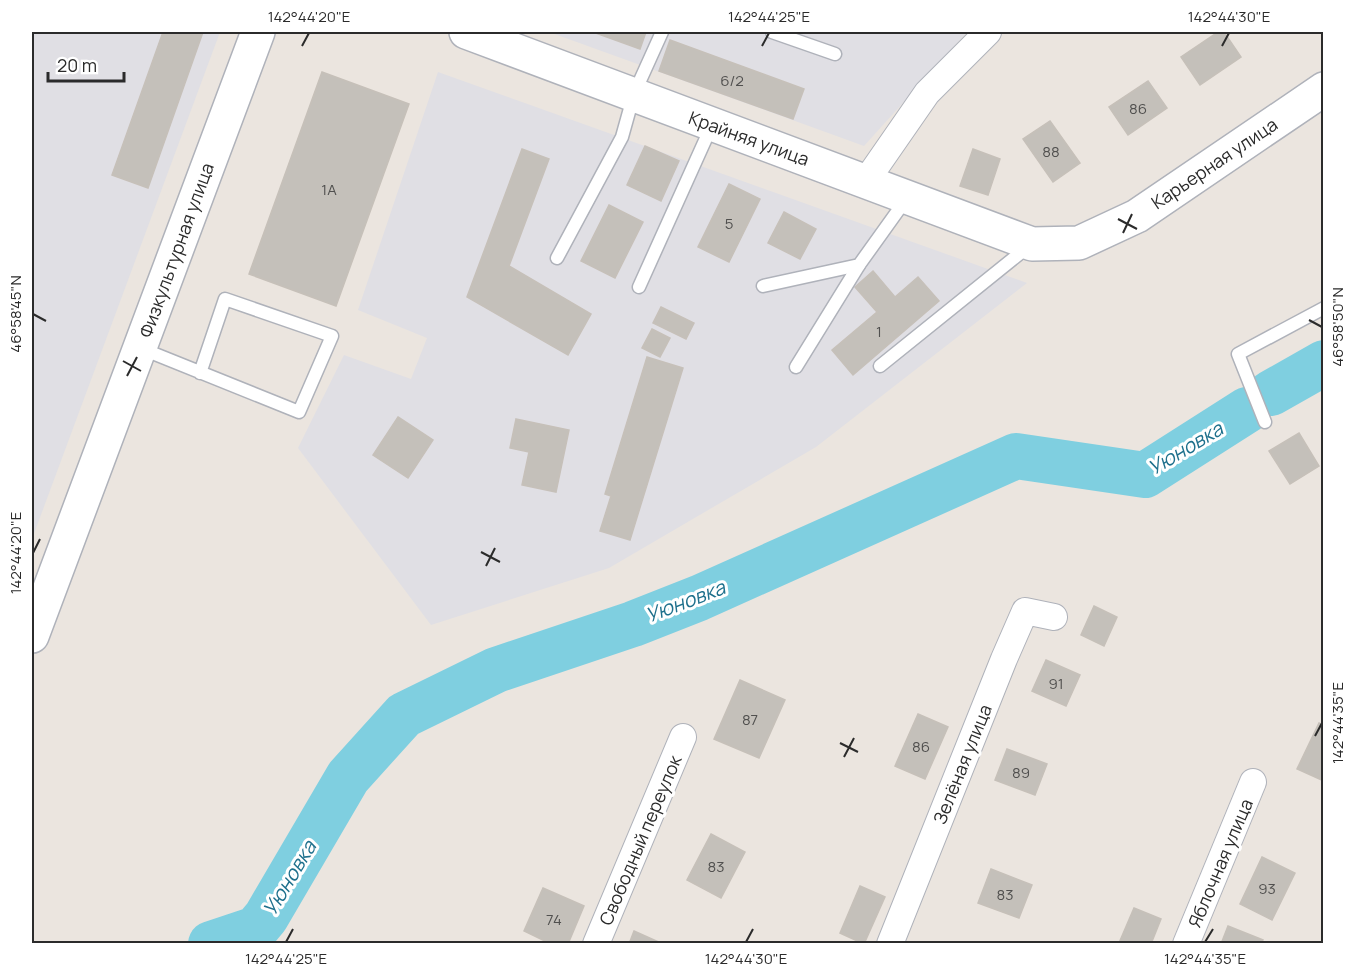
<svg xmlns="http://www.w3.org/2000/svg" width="1355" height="975" viewBox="0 0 1355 975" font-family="Manrope,sans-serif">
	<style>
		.industrial { fill: #e0dfe4 }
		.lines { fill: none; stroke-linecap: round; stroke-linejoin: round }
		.river { stroke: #7fcfe0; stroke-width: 46 }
		.building { fill: #c4c0ba; stroke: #c6c0b9; stroke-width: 1.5 }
		.lane-casing { stroke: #afb2ba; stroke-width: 15 }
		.street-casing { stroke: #afb2ba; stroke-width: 28 }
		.secondary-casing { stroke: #afb2ba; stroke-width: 36 }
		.lane { stroke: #fff; stroke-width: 12 }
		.street { stroke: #fff; stroke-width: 26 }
		.secondary { stroke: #fff; stroke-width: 33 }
		.ticks { fill: none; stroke: #2b2b2b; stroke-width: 2 }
		.labels { text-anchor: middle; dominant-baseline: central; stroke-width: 6; stroke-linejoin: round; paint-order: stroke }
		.number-label { font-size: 15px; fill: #51504f }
		.street-label { font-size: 18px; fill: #2b2b2b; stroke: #fff }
		.water-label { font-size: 20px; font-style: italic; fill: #1e708c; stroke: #fff }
		.neatline { fill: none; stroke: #2b2b2b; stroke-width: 2 }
		.ticks-label { font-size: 15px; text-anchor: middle; fill: #2b2b2b }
	</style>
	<rect width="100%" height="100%" fill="#ebe5df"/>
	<g class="industrial">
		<polygon points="32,32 220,32 32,539"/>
		<polygon points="549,32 967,32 864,146"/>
		<polygon points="438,72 1027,283 816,447 609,568 431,625 298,448 344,355 411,379 427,338 358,310"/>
	</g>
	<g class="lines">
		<g class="river">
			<polyline points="1271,393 1324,363"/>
			<polyline points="211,944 256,929 266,917 348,777 404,715 496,670 633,624 699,598 1016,456 1145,475 1247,410"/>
		</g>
	</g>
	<g class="building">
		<polygon points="163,32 203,32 148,188 112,175"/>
		<polygon points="593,32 646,32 640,49"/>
		<polygon points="1218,32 1224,32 1241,57 1200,85 1181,57"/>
		<polygon points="670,40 804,89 793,119 659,71"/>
		<polygon points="322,72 409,104 336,306 249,274"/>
		<polygon points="1148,81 1167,108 1128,135 1109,107"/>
		<polygon points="1050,121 1080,163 1053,182 1023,139"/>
		<polygon points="645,146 679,161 661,201 627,185"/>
		<polygon points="522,149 549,159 509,266 591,314 568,355 467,297"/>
		<polygon points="973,149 1000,159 988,195 960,186"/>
		<polygon points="729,184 760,199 729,262 698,247"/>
		<polygon points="609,205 643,222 615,278 581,261"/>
		<polygon points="784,212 816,229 800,259 768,243"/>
		<polygon points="873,271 895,297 918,277 939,301 853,375 832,350 877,312 855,287"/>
		<polygon points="661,307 694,323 686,339 653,323"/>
		<polygon points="652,329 670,338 660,357 642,348"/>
		<polygon points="647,357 683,368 630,540 600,531 611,496 605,494"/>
		<polygon points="398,417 433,440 408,478 373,455"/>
		<polygon points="516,419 569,430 556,492 522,485 529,452 510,448"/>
		<polygon points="1299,433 1319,466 1290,484 1269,451"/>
		<polygon points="1094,606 1117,617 1104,646 1081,635"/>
		<polygon points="1046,660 1080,675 1066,706 1032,691"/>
		<polygon points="740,680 785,700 759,758 714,739"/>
		<polygon points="918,714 948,727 925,779 895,766"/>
		<polygon points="1319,723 1324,725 1324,781 1297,769"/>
		<polygon points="1007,749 1047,764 1035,795 995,780"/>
		<polygon points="711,834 745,852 721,898 687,880"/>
		<polygon points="1262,857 1295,873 1272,920 1240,904"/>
		<polygon points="991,869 1032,885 1019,918 978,903"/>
		<polygon points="860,886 885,897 864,944 840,933"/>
		<polygon points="543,888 584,906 568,944 551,944 524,931"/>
		<polygon points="1134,908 1161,919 1151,944 1119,943"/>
		<polygon points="1228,926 1263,940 1261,944 1221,944"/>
		<polygon points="634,931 663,944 629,944"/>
	</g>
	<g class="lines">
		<g class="lane-casing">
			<g id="lane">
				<polyline points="772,32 835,54"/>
				<polyline points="557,258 622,137 634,94 662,32"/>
				<polyline points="763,286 859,265 907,198"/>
				<polyline points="639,287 712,125"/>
				<polyline points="140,348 299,412 332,336 225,299 200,373"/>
				<polyline points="880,366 1029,246"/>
				<polyline points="796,367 859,265"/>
				<polyline points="1265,422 1238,354 1324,308"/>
			</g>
		</g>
		<g class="street-casing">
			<g id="street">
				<polyline points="866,181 927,93 988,32"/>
				<polyline points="596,944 683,737"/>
				<polyline points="890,944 1004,659 1025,611 1054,617"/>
				<polyline points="1186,944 1253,782"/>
			</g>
		</g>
		<g class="secondary-casing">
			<g id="secondary">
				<polyline points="466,32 1032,244 1079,243 1137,216 1324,89"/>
				<polyline points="32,636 258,32"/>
			</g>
		</g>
		<use href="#lane" class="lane"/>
		<use href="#street" class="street"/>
		<use href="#secondary" class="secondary"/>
	</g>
	<path class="ticks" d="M302,46L309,33M762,46L769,33M1222,46L1229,33M1118,219L1137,229M1123,233L1132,214M33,314L46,321M1309,320L1322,327M123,361L141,371M127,376L137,357M481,552L500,562M33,553L40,539M486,566L495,548M1315,736L1322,723M840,743L858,752M844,757L854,738M286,942L293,929M746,942L753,929M1205,942L1213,929"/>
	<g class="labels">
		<g class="number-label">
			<text x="732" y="80">6/2</text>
			<text x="1138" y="108">86</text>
			<text x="1051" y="151">88</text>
			<text x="329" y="189">1А</text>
			<text x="729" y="223">5</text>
			<text x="879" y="331">1</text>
			<text x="1056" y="683">91</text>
			<text x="750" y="719">87</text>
			<text x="921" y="746">86</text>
			<text x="1021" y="772">89</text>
			<text x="716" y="866">83</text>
			<text x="1267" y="888">93</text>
			<text x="1005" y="894">83</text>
			<text x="554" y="919">74</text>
		</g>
		<g class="street-label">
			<text transform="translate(749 138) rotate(20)">Крайняя улица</text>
			<text transform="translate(1214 163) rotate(-34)">Карьерная улица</text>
			<text transform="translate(176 250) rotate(-70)">Физкультурная улица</text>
			<text transform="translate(962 764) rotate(-68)">Зелёная улица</text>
			<text transform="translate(640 840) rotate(-67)">Свободный переулок</text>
			<text transform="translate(1220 863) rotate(-67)">Яблочная улица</text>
		</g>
		<g class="water-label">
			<text transform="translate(1185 448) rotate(-31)">Уюновка</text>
			<text transform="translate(685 601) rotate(-21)">Уюновка</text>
			<text transform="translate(289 878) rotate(-59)">Уюновка</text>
		</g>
	</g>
	<rect width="1355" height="975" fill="none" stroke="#ffffff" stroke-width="66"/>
	<path d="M48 72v9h76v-9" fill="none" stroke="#2b2b2b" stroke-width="3"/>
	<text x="57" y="72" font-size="18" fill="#2b2b2b" stroke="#ffffff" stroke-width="4.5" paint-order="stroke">20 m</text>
	<rect x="33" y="33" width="1289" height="909" class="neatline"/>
	<g class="ticks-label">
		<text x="309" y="22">142°44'20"E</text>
		<text x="769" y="22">142°44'25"E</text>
		<text x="1229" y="22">142°44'30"E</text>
		<text transform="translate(16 314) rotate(-90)" y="5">46°58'45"N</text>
		<text transform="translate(1338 327) rotate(-90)" y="5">46°58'50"N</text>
		<text transform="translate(16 553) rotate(-90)" y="5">142°44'20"E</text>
		<text transform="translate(1338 723) rotate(-90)" y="5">142°44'35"E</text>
		<text x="286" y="964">142°44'25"E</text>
		<text x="746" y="964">142°44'30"E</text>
		<text x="1205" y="964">142°44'35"E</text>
	</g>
</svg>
